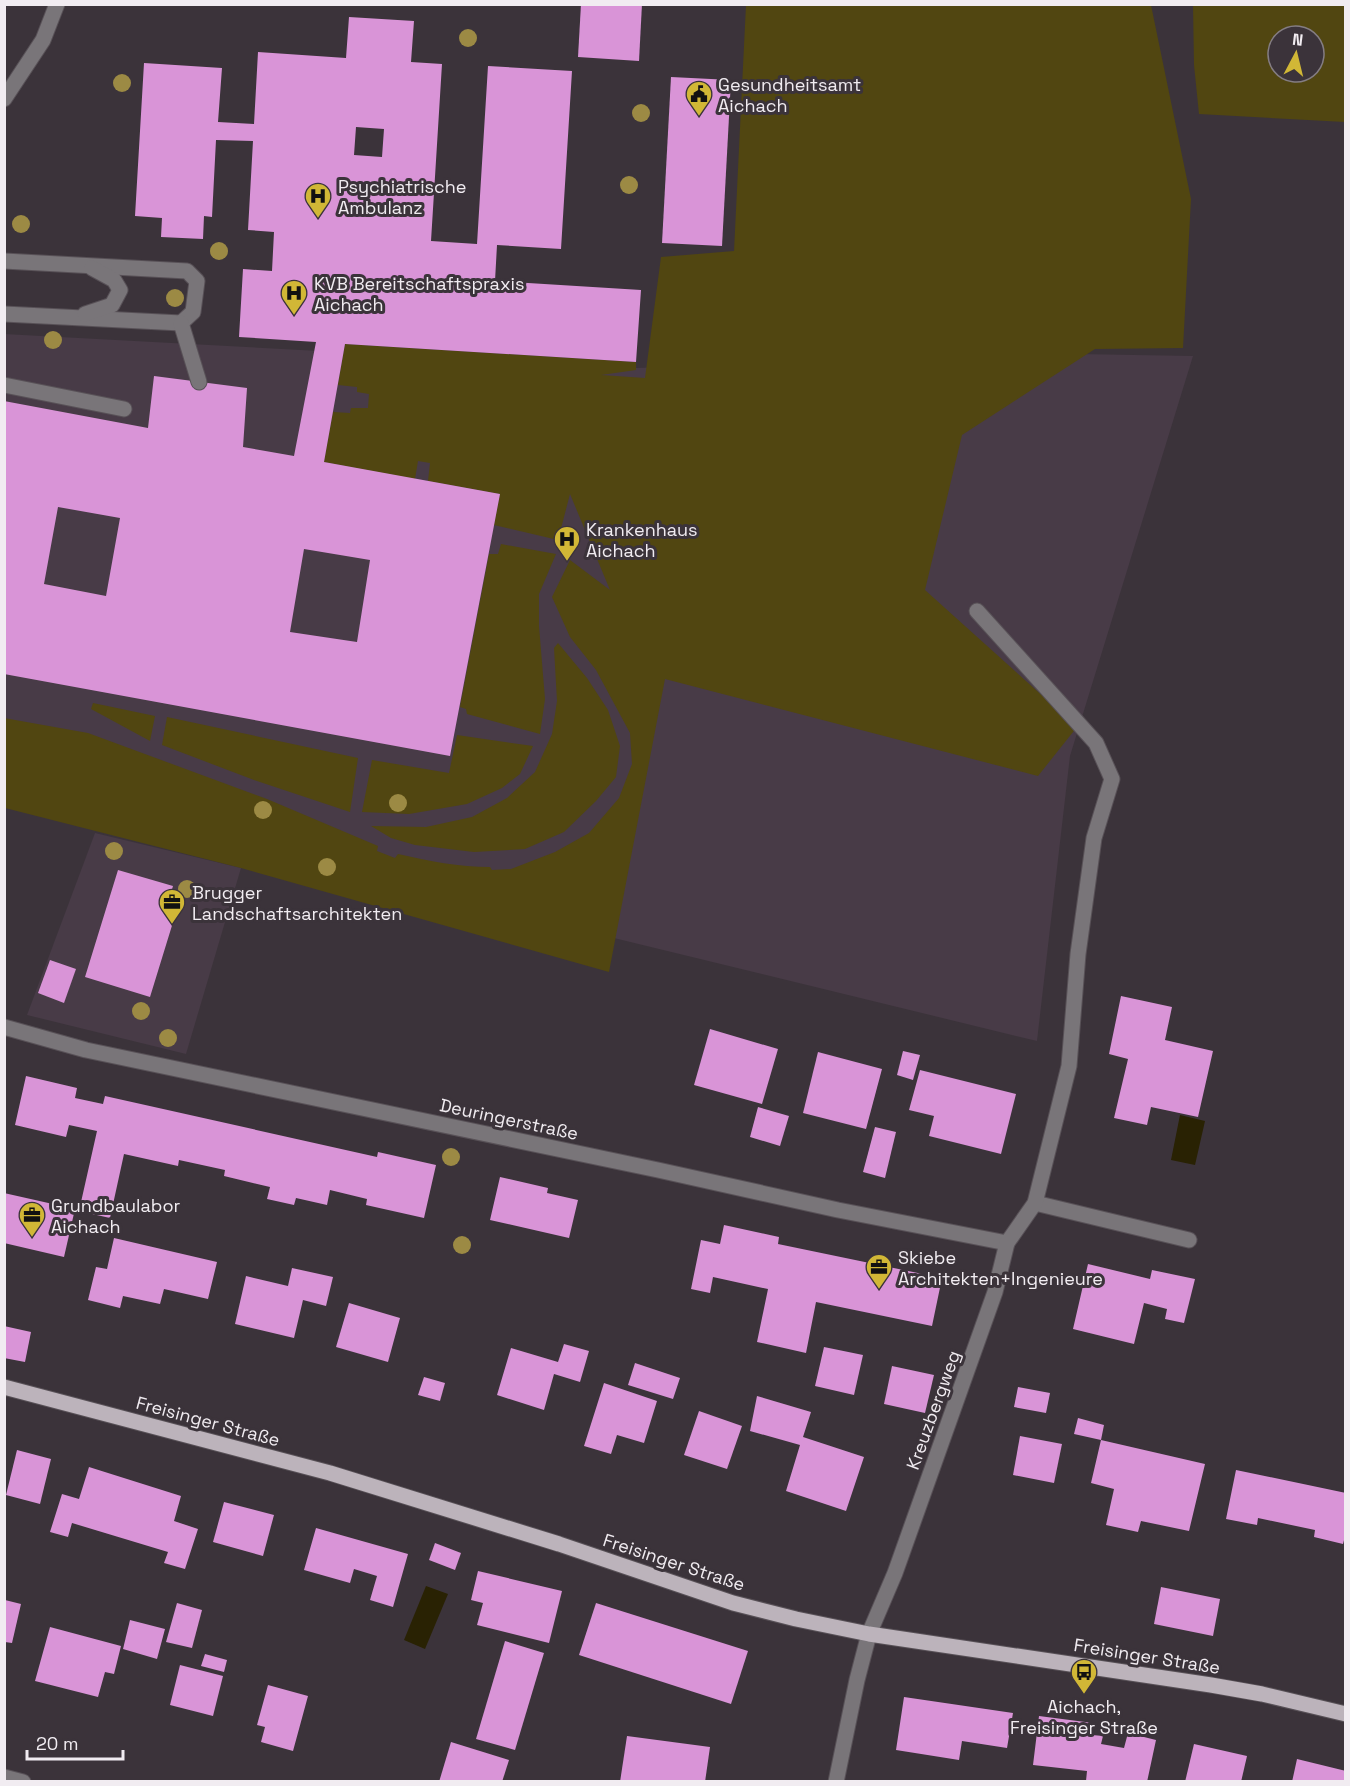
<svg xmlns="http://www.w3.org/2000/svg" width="1350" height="1786" viewBox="0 0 1350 1786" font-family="'Space Grotesk',sans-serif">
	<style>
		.built { fill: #483b47 }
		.green { fill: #514611; fill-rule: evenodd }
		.water { fill: #292203 }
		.building { fill: #d994d7; fill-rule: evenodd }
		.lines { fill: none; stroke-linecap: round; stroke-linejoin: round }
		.minor-casing { stroke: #585157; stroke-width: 17 }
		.major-casing { stroke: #585157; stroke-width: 17 }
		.minor { stroke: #797579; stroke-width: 15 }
		.major { stroke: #bcb3bb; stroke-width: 15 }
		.tree { fill: #9c8a44 }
		.labels { text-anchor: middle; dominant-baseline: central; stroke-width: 6; stroke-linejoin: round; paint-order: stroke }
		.poi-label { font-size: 18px; fill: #f1ecf1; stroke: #3b333a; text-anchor: start }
		.street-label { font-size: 18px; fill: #f1ecf1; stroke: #3b333a }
	</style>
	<rect width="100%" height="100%" fill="#3b333a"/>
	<g class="built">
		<polygon points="4,334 636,368 1077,354 1193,356 1070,756 1037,1041 104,814 5,786"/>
		<polygon points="95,833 241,868 186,1054 27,1015"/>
	</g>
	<g class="green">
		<path d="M746,5H1151L1191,199L1183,348L1095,349L962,435L925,590L1077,727L1038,776L665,679L609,972L241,868L5,808L4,718L88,733L267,799L378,846L377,851L395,858L398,854C429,861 459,867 490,867L492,870L511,869L555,852L589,833L619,798L632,764L630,733L596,670L570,637L552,597L570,560L610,590L570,494L558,540L494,525L500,494L428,481L430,463L418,461L415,479L324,462L333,412L350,413L351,408H368L369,394L357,392V387L338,385L345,344L636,362V370L601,375L645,378L661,257L734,251Z"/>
		<path d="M1193,5H1345V122L1199,114L1194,65ZM1278,36H1314V72H1278Z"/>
		<polygon points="501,544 556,554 539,594 539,626 545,699 540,734 467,714 466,709 460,707 489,554 498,554"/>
		<polygon points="558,643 587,678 608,710 620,746 616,777 596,801 564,832 525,849 474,852 415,845 391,838 371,826 426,827 472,817 507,798 535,772 552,734 557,701 554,648"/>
		<polygon points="93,703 155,716 150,741 91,709"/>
		<polygon points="167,717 358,758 350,812 254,780 162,745"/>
		<polygon points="457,735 533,746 520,774 502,788 467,804 409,814 362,812 372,760 449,773"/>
	</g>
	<g class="water">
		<polygon points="1180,1115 1205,1121 1195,1165 1171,1160"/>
		<polygon points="426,1586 448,1594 425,1649 404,1640"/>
	</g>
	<g class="building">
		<polygon points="581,4 642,4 639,61 578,57"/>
		<path d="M349,17L414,21L411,62L442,64L431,241L477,244L488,66L572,71L561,249L497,245L495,281L641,290L636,362L345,344L324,462L500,494L450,756L4,674V401L148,428L154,376L247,388L243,447L294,456L316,342L239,337L243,269L272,271L274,232L248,230L253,141L216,140L212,217L204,216L203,239L161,237L162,218L135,216L144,63L222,68L218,122L254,124L258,52L346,58ZM356,127L384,129L382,157L354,155ZM58,507L120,518L106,596L44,584ZM304,549L370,560L357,642L290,632Z"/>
		<polygon points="671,77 731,80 722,246 662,243"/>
		<polygon points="118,870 173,886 168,903 178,906 150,997 85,977"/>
		<polygon points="50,960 76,969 64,1003 38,993"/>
		<polygon points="1121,996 1172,1007 1165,1040 1213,1051 1198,1117 1151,1107 1147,1125 1114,1118 1128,1059 1109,1054"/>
		<polygon points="710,1029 778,1049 762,1104 694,1085"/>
		<polygon points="903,1051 920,1055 913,1080 897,1075"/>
		<polygon points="818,1052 882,1069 866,1129 803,1113"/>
		<polygon points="920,1070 1016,1094 1001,1154 929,1136 934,1116 909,1110"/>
		<polygon points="26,1076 77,1088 75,1098 103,1104 105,1096 377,1157 378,1152 436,1165 424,1218 366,1205 367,1199 330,1190 327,1205 296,1198 294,1205 267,1199 270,1187 224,1176 225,1170 179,1160 178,1166 124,1154 110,1218 79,1211 97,1131 69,1125 66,1137 15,1125"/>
		<polygon points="758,1107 789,1116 780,1146 750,1137"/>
		<polygon points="875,1127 896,1132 885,1178 863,1172"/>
		<polygon points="500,1177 548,1188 547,1193 578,1200 569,1238 490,1220"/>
		<polygon points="4,1193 75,1209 64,1257 4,1243"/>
		<polygon points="724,1225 779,1237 778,1244 942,1278 932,1326 816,1302 806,1353 757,1342 768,1289 713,1277 710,1293 691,1289 701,1240 720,1244"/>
		<polygon points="114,1238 217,1262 208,1299 164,1289 160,1304 123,1296 120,1308 88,1300 96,1267 107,1269"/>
		<polygon points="1088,1264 1150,1279 1152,1270 1195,1279 1184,1323 1165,1319 1167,1309 1144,1303 1134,1344 1073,1329"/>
		<polygon points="292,1268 333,1277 326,1306 303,1300 294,1338 235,1324 246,1276 288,1286"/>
		<polygon points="349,1303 400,1318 388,1362 336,1347"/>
		<polygon points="4,1326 31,1332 25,1362 4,1358"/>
		<polygon points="564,1344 589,1351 580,1382 554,1374 544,1410 497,1395 511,1348 558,1362"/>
		<polygon points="824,1347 863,1355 854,1395 815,1386"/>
		<polygon points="635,1363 680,1378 673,1399 628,1385"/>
		<polygon points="892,1366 934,1375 925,1413 884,1404"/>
		<polygon points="424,1377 445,1383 440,1401 418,1395"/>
		<polygon points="604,1383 657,1401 644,1443 617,1435 611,1454 584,1446"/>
		<polygon points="1018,1387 1050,1393 1046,1413 1014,1407"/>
		<polygon points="757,1396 811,1412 803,1437 864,1457 846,1511 786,1491 800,1445 750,1431"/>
		<polygon points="699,1411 742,1426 727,1469 684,1455"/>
		<polygon points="1078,1418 1104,1425 1101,1440 1205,1464 1189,1531 1141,1521 1138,1532 1106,1525 1114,1489 1091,1483 1101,1440 1074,1434"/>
		<polygon points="1020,1436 1062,1444 1054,1483 1013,1475"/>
		<polygon points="17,1450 51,1459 40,1504 6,1495"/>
		<polygon points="89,1467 181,1496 174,1521 198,1529 185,1569 164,1563 168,1552 72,1523 68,1537 50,1532 62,1494 79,1499"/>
		<polygon points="1236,1470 1346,1493 1346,1532 1343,1544 1314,1537 1315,1530 1258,1518 1257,1525 1226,1519"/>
		<polygon points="224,1502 274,1515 263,1556 213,1542"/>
		<polygon points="316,1528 408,1554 393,1607 370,1600 377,1576 354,1569 350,1583 304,1570"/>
		<polygon points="435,1543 461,1553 455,1570 429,1560"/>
		<polygon points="478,1571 562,1591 549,1643 477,1625 483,1603 471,1600"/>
		<polygon points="1161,1587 1220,1599 1213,1636 1154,1624"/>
		<polygon points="5,1600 21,1604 12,1643 5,1642"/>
		<polygon points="177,1603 202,1610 192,1648 166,1642"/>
		<polygon points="596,1603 748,1651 731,1704 579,1655"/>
		<polygon points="130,1620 165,1629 157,1659 123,1649"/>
		<polygon points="50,1627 121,1646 114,1674 105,1672 98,1697 35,1681"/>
		<polygon points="505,1641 544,1653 515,1750 476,1739"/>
		<polygon points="205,1654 227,1660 224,1672 201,1666"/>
		<polygon points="180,1665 223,1676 213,1716 170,1705"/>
		<polygon points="268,1685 308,1696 293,1751 261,1742 265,1727 257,1725"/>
		<polygon points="904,1697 1013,1713 1007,1748 962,1741 959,1760 896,1750"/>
		<polygon points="1039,1716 1093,1723 1092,1735 1103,1736 1101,1744 1124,1748 1128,1733 1156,1740 1147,1782 1117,1780 1117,1782 1090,1782 1086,1781 1087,1771 1033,1765"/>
		<polygon points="627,1736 710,1747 705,1782 620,1782"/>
		<polygon points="451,1742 509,1760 502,1782 439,1782"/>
		<polygon points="1194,1744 1247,1756 1241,1782 1185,1782"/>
		<polygon points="1297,1759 1346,1771 1346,1782 1292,1782"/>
	</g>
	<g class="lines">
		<g class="minor-casing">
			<g id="minor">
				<polyline points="4,99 43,40 57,4"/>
				<polyline points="4,261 187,271 197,281 193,312 181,323 4,314"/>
				<polyline points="85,314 112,305 120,290 114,280 92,268"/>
				<polyline points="181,323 199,382"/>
				<polyline points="4,385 124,409"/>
				<polyline points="4,1027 86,1050 658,1170 838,1210 1007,1243"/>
				<polyline points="1035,1203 1189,1240"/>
				<polyline points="4,1777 23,1782"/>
				<polyline points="836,1782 857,1680 869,1634 895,1573 995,1292 1007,1243 1035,1203 1069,1066 1078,954 1094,838 1112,779 1096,743 977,611"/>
			</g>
		</g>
		<g class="major-casing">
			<polyline id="major" points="4,1387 330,1473 559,1544 733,1603 796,1619 869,1634 1211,1685 1262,1694 1346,1714"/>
		</g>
		<use href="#minor" class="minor"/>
		<use href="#major" class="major"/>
	</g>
	<g class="tree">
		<circle cx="468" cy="38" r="9"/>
		<circle cx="122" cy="83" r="9"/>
		<circle cx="641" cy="113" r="9"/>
		<circle cx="629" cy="185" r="9"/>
		<circle cx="21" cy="224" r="9"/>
		<circle cx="219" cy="251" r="9"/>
		<circle cx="175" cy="298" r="9"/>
		<circle cx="53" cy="340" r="9"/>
		<circle cx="398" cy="803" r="9"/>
		<circle cx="263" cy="810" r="9"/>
		<circle cx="114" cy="851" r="9"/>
		<circle cx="327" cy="867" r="9"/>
		<circle cx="187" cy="889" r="9"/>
		<circle cx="141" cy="1011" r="9"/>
		<circle cx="168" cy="1038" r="9"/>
		<circle cx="451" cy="1157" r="9"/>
		<circle cx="462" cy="1245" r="9"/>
	</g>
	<defs>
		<g id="civic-pin" transform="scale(1.35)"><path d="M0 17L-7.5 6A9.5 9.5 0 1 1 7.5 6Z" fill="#d1b736" stroke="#3b333a"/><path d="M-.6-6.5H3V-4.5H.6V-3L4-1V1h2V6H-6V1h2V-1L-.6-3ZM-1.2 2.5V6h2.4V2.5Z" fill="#111"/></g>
		<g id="hospital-pin" transform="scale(1.35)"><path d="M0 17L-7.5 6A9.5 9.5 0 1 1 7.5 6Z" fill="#d1b736" stroke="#3b333a"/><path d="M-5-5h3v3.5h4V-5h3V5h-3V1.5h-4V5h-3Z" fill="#111"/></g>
		<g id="office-pin" transform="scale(1.35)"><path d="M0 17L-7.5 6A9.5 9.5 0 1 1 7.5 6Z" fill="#d1b736" stroke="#3b333a"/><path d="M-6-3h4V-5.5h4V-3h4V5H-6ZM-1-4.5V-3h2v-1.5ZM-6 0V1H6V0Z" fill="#111"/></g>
		<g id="bus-pin" transform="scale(1.35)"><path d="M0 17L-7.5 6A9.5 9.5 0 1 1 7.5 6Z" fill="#d1b736" stroke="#3b333a"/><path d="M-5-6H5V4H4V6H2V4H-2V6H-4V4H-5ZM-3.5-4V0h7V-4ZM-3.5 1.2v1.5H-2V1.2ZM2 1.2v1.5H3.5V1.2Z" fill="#111"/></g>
	</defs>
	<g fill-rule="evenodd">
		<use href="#civic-pin" x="699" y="94"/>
		<use href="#hospital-pin" x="318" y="196"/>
		<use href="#hospital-pin" x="294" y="293"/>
		<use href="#hospital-pin" x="567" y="539"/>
		<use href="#office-pin" x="172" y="902"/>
		<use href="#office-pin" x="32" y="1215"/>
		<use href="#office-pin" x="879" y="1267"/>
		<use href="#bus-pin" x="1084" y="1672"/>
	</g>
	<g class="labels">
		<g class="poi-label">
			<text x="718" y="84">Gesundheitsamt<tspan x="718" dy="21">Aichach</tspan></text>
			<text x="338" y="186">Psychiatrische<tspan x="338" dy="21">Ambulanz</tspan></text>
			<text x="314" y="283">KVB Bereitschaftspraxis<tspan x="314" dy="21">Aichach</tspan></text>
			<text x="586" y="529">Krankenhaus<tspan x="586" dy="21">Aichach</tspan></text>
			<text x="192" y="892">Brugger<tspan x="192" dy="21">Landschaftsarchitekten</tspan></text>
			<text x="51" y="1205">Grundbaulabor<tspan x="51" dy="21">Aichach</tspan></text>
			<text x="898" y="1257">Skiebe<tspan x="898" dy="21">Architekten+Ingenieure</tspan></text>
			<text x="1084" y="1706" text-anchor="middle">Aichach,<tspan x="1084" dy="21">Freisinger Straße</tspan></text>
		</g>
		<g class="street-label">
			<text transform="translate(509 1119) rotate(12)">Deuringerstraße</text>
			<text transform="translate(933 1410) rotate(-70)">Kreuzbergweg</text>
			<text transform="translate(208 1421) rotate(15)">Freisinger Straße</text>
			<text transform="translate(674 1562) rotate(18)">Freisinger Straße</text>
			<text transform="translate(1147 1656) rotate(9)">Freisinger Straße</text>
		</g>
	</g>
	<rect width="1350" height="1786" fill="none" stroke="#f1ecf1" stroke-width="12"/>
	<g transform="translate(1296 54) rotate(7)"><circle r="28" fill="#3b333a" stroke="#847d83" stroke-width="1.5"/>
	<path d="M0-4.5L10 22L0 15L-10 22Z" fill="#d1b736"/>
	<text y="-9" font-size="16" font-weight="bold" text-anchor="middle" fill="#f1ecf1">N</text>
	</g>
	<path d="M27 1750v9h96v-9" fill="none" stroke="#f1ecf1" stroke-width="3"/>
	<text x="36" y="1750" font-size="18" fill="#f1ecf1" stroke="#3b333a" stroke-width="4.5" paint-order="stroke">20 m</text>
</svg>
